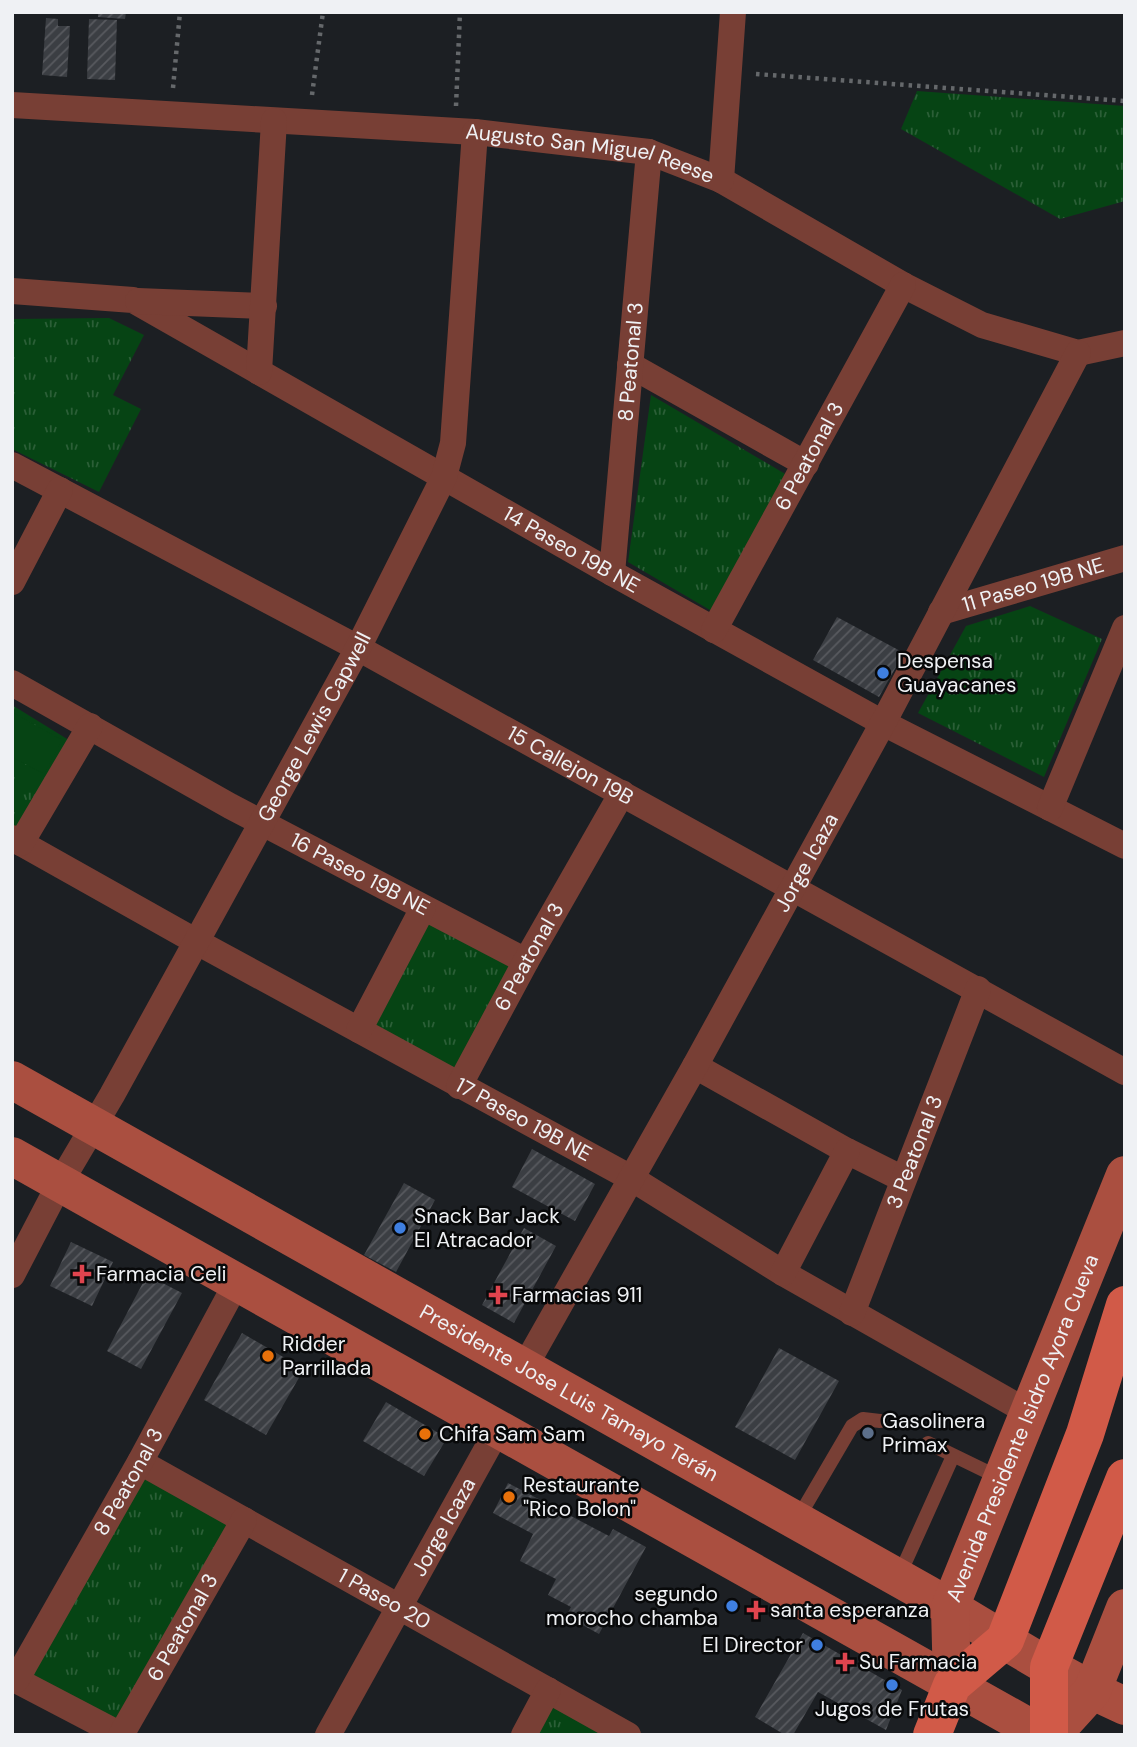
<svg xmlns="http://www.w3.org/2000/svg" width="1137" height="1747" viewBox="0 0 1137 1747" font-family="'DM Sans',sans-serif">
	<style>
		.grass { fill: url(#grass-tufts) }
		.pitch { fill: #064414 }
		.building { fill: url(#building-hatch) }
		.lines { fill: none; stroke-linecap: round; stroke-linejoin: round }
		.path { stroke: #65686b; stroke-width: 4.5; stroke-dasharray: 3.5 5; stroke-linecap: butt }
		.lane { stroke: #783f35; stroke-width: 14 }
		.street { stroke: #783f35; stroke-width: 26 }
		.secondary { stroke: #aa4f40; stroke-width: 38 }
		.primary { stroke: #d15a48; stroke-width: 38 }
		.shop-dot { fill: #3f7fe0; stroke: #08090a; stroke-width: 2.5 }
		.health-dot { fill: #e0444e; stroke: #08090a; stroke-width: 2.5 }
		.food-dot { fill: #e8710a; stroke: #08090a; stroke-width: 2.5 }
		.service-dot { fill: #5c6f8a; stroke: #08090a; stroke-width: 2.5 }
		.labels { text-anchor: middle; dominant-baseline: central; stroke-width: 5; stroke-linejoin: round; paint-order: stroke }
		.street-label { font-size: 21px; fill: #eff1f4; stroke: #08090a }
		.poi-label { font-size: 21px; fill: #eff1f4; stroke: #08090a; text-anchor: start }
	</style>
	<defs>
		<pattern id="grass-tufts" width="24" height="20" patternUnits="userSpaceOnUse" patternTransform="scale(1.75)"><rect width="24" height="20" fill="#064414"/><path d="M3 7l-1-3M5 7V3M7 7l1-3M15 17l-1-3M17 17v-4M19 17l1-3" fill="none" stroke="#2b5f37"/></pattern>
		<pattern id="building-hatch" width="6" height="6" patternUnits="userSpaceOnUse" patternTransform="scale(1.75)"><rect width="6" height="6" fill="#3b3e43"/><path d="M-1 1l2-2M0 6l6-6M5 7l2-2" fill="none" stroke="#585a5f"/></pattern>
	</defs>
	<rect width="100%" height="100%" fill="#1c1f23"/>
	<g class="grass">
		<polygon points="917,91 1125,106 1125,201 1060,219 901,129"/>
		<polygon points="109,318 144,335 113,395 141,409 99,492 12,449 12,319"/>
		<polygon points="651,395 787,475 715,613 628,562"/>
		<polygon points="1030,606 1102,639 1044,777 918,713 966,626"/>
		<polygon points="12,705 72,742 16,831 12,829"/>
		<polygon points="423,908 526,961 459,1086 359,1030"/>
		<polygon points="140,1462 244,1520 121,1735 16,1680"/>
		<polygon points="548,1690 628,1735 524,1735"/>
	</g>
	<polygon class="pitch" points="12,712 62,740 44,774 12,757"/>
	<g class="building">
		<polygon points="98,12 126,12 125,19 98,17"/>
		<polygon points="46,18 58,19 58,26 70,26 67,77 42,75"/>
		<polygon points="89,19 117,20 115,80 87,79"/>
		<polygon points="837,617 904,653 879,697 813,660"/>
		<polygon points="532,1149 595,1184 575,1221 512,1187"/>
		<polygon points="404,1183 435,1200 396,1272 364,1255"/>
		<polygon points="524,1228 556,1246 514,1323 482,1305"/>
		<polygon points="71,1242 113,1262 92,1306 50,1286"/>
		<polygon points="147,1275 182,1293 141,1369 107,1351"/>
		<polygon points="242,1333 304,1369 266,1435 204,1400"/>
		<polygon points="779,1348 839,1381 795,1460 735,1427"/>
		<polygon points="386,1402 447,1438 424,1476 363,1441"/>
		<polygon points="508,1483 609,1536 613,1529 646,1547 599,1634 566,1616 571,1607 548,1595 556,1579 520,1561 533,1534 493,1513"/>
		<polygon points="803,1633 902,1690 886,1730 818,1692 793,1735 785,1735 755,1717"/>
	</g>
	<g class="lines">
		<g class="path">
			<polyline points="756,74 1125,101"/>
			<polyline points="173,88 180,12"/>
			<polyline points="312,95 323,12"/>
			<polyline points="456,106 460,12"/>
		</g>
		<g class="lane">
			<polyline points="928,1443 1000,1478"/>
			<polyline points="797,1520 852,1426 863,1419 880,1421"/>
			<polyline points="899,1576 953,1456"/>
		</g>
		<g class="street">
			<path id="s1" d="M12,105L475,132L649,152L721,180L903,285L982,325L1078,353L1125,343"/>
			<polyline points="721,180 733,12"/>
			<path id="s2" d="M12,291L133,300L612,573L883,723L1125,846"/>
			<polyline points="138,301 264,306"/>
			<polyline points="630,365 806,464"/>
			<polyline points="259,372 274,121"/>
			<path id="s3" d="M12,465L358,648L1125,1072"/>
			<path id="s4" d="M612,573L649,152"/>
			<polyline points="12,582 60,490"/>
			<path id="s5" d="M941,612L1125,558"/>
			<path id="s6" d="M714,630L903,285"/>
			<path id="s7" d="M12,683L230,806L526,961"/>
			<polyline points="1050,808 1125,628"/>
			<path id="s8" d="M12,838L197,942L631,1178L783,1273L1028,1412"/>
			<polyline points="21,843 90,726"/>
			<polyline points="359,1030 423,908"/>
			<polyline points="695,1066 847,1151 903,1179"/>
			<path id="s9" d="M459,1086L526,961L622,793"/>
			<polyline points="783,1273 847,1151"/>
			<path id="s10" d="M12,1275L60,1183L112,1095L358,648L444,477L453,443L475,132"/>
			<path id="s11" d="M852,1313L978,989"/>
			<path id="s12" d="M524,1368L695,1066L883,723L1078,353"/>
			<path id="s13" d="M140,1462L628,1735"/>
			<polyline points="12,1678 121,1735"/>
			<path id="s14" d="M16,1680L140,1462L237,1282"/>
			<path id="s15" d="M121,1735L244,1520"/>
			<path id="s16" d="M328,1735L498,1429"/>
			<polyline points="524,1735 548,1690"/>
		</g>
		<g class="secondary">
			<path id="s17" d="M12,1080L927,1594C993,1632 1056,1675 1125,1706"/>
			<polyline points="12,1156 1043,1735"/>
			<path id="s18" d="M952,1685L950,1607L1125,1175"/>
			<polyline points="1052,1735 1092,1691 1125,1608"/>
		</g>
		<g class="primary">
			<polyline points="932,1735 952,1685 1005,1640 1085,1434 1125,1305"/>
			<polyline points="1049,1735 1049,1667 1125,1478"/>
		</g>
	</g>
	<g class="shop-dot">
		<circle cx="883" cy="673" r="7"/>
		<circle cx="400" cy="1228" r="7"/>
		<circle cx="732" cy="1606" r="7"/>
		<circle cx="817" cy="1645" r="7"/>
		<circle cx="892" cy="1685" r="7"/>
	</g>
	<g class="health-dot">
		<path d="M78.5 1263.5h7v7h7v7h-7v7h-7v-7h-7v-7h7z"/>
		<path d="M494.5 1284.5h7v7h7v7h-7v7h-7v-7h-7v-7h7z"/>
		<path d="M752.5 1599.5h7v7h7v7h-7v7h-7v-7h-7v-7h7z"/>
		<path d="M841.5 1651.5h7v7h7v7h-7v7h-7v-7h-7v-7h7z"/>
	</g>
	<g class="food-dot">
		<circle cx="268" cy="1356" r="7"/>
		<circle cx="425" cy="1434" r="7"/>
		<circle cx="509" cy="1497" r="7"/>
	</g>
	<circle class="service-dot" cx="868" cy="1433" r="7"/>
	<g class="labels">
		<g class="street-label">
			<text stroke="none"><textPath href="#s1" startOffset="581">Augusto San Miguel Reese</textPath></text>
			<text stroke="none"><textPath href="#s4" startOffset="212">8 Peatonal 3</textPath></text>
			<text stroke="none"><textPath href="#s6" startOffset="198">6 Peatonal 3</textPath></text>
			<text stroke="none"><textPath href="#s2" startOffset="626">14 Paseo 19B NE</textPath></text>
			<text stroke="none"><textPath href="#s5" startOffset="96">11 Paseo 19B NE</textPath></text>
			<text stroke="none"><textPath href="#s10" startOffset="626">George Lewis Capwell</textPath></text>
			<text stroke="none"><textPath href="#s3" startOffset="634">15 Callejon 19B</textPath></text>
			<text stroke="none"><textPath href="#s12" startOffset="579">Jorge Icaza</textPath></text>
			<text stroke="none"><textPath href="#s7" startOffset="397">16 Paseo 19B NE</textPath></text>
			<text stroke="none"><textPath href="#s9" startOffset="147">6 Peatonal 3</textPath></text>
			<text stroke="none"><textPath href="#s8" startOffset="584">17 Paseo 19B NE</textPath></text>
			<text stroke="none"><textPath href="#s11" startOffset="173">3 Peatonal 3</textPath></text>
			<text stroke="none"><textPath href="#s17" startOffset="639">Presidente Jose Luis Tamayo Terán</textPath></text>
			<text stroke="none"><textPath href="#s18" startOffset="271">Avenida Presidente Isidro Ayora Cueva</textPath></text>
			<text stroke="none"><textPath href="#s14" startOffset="228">8 Peatonal 3</textPath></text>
			<text stroke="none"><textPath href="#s16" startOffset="238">Jorge Icaza</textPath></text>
			<text stroke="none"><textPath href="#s13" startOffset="280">1 Paseo 20</textPath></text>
			<text stroke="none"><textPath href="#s15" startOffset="124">6 Peatonal 3</textPath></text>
		</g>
		<g class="poi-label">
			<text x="897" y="661">Despensa<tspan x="897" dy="24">Guayacanes</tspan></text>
			<text x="414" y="1216">Snack Bar Jack<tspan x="414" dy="24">El Atracador</tspan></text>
			<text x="96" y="1274">Farmacia Celi</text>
			<text x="512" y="1295">Farmacias 911</text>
			<text x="282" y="1344">Ridder<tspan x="282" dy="24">Parrillada</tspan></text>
			<text x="882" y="1421">Gasolinera<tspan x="882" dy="24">Primax</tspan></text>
			<text x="439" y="1434">Chifa Sam Sam</text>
			<text x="523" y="1485">Restaurante<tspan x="523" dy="24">"Rico Bolon"</tspan></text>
			<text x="718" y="1594" text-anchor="end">segundo<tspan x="718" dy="24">morocho chamba</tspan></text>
			<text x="770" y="1610">santa esperanza</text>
			<text x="803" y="1645" text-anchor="end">El Director</text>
			<text x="859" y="1662">Su Farmacia</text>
			<text x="892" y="1709" text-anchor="middle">Jugos de Frutas</text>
		</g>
	</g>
	<rect width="1137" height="1747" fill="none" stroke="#eff1f4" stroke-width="28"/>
</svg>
